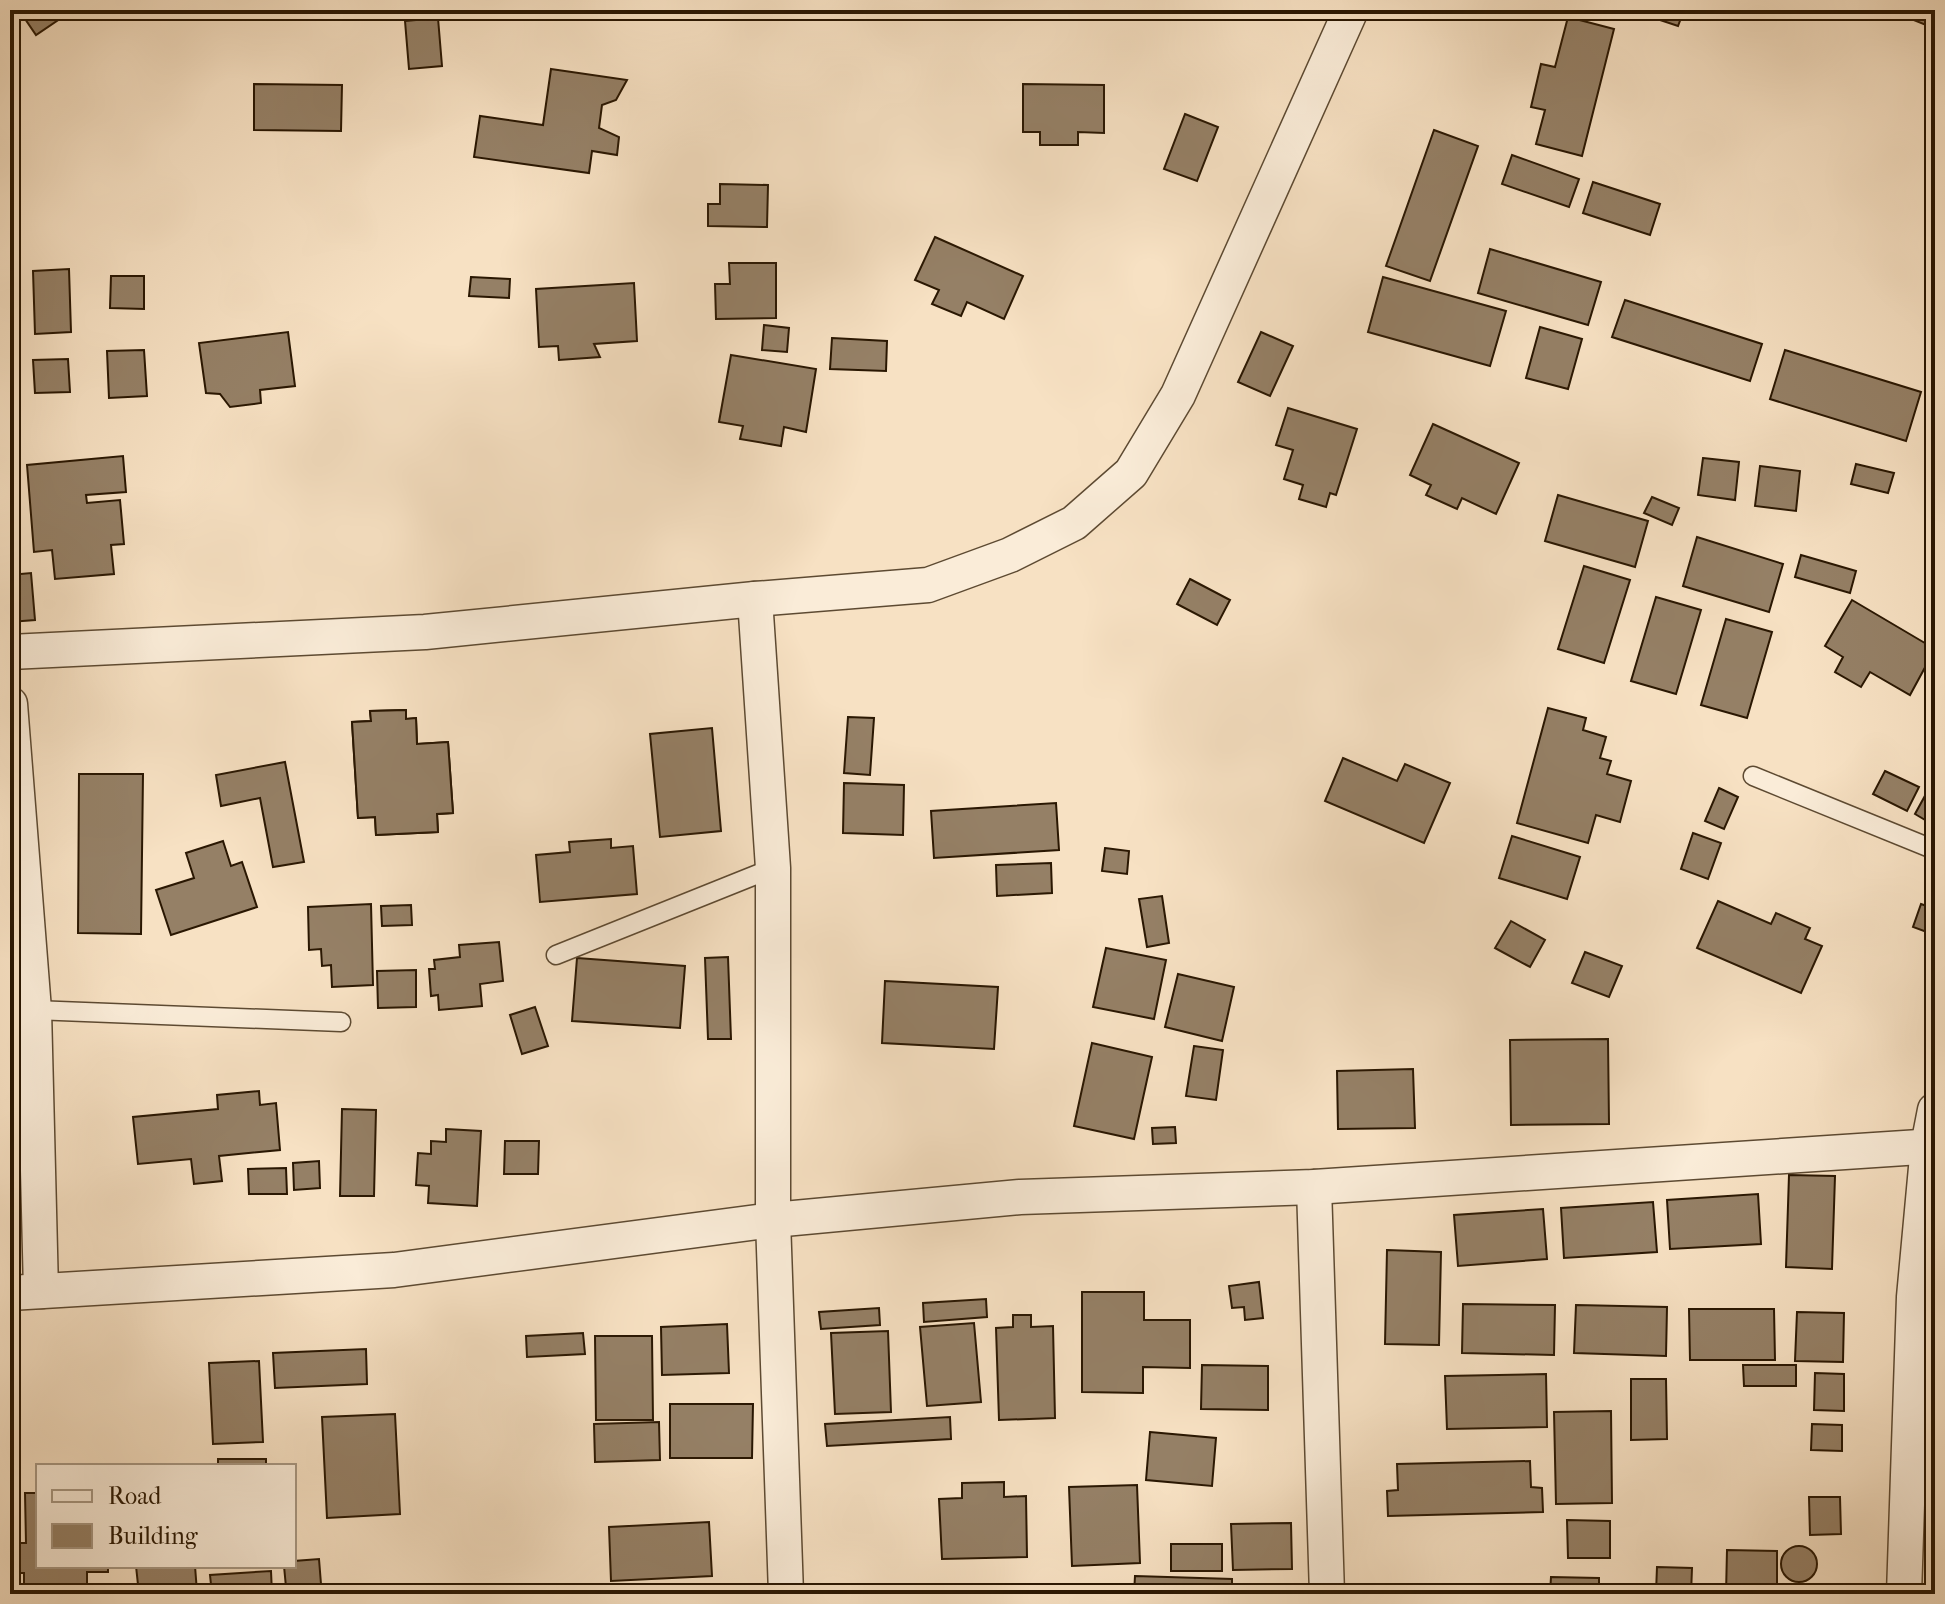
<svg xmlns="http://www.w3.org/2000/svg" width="1945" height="1604" viewBox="0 0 1945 1604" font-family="'IM FELL French Canon',serif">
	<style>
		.building { fill: #958066; stroke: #2a1702; stroke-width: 2; fill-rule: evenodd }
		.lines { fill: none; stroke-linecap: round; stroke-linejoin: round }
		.service-casing { stroke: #5d4a32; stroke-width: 21 }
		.minor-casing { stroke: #5d4a32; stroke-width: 37 }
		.service { stroke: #faecd8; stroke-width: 18 }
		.minor { stroke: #faecd8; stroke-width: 34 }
	</style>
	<rect width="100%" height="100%" fill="#f7e1c3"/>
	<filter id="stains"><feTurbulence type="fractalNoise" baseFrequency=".0025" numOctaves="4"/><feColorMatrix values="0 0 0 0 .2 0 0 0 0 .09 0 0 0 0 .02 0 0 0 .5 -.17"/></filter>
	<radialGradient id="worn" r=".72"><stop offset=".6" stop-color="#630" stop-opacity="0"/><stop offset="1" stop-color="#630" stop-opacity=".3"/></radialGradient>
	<g class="building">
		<polygon points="19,10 73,10 36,35"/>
		<polygon points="1630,10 1684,10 1678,26"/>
		<polygon points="1889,10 1932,10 1926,25"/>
		<polygon points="1568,17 1614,29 1582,156 1536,144 1545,110 1531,107 1541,64 1555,67"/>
		<polygon points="438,18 442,66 409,69 405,21"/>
		<polygon points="551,69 627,80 616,100 602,105 599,128 619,137 617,155 592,151 589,173 474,157 480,116 543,125"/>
		<polygon points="254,84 342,85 341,131 254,130"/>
		<polygon points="1023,84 1104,85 1104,133 1078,132 1078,145 1040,145 1040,132 1023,132"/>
		<polygon points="1185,114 1218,127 1197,181 1164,169"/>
		<polygon points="1434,130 1478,146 1430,281 1386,266"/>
		<polygon points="1512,155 1579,179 1569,207 1502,184"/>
		<polygon points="1593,182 1660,204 1650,235 1583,213"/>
		<polygon points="720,184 768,185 767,227 708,226 708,204 720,204"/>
		<polygon points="935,237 1023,276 1004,319 967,302 961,316 932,304 939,290 915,280"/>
		<polygon points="1490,249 1601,282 1588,325 1478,293"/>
		<polygon points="729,263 776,263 776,318 716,319 715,284 730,284"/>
		<polygon points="69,269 71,332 35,334 33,271"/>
		<polygon points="111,276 144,276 144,309 110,308"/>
		<polygon points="471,277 510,279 509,298 469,296"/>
		<polygon points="1383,277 1506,311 1490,366 1368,332"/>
		<polygon points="634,283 637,341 594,344 600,357 559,360 558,346 539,347 536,289"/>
		<polygon points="1625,300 1762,344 1750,381 1612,337"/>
		<polygon points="764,325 789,328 787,352 762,350"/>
		<polygon points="1540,327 1582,339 1568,389 1526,378"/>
		<polygon points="288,332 295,386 260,390 261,403 230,407 220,394 206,393 199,343"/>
		<polygon points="1261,332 1293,346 1270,396 1238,382"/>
		<polygon points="832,338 887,341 886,371 830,369"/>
		<polygon points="144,350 147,396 109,398 107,351"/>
		<polygon points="1785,350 1921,392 1906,441 1770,399"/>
		<polygon points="731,355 816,369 806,432 784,427 781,446 740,439 743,426 719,422"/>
		<polygon points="68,359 70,392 35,393 33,360"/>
		<polygon points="1288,408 1357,429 1336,495 1330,493 1326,507 1299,499 1303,485 1284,479 1293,450 1276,445"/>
		<polygon points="1433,424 1519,463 1496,514 1462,498 1457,509 1426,495 1431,485 1410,475"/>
		<polygon points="123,456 126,492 86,495 87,503 120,500 124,544 111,545 114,574 55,579 52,550 34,552 27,465"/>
		<polygon points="1703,458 1739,462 1735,500 1698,495"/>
		<polygon points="1856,464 1894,473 1888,493 1851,484"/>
		<polygon points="1760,466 1800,471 1796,511 1755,506"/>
		<polygon points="1558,495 1648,521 1635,567 1545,541"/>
		<polygon points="1652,497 1679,508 1672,525 1644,513"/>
		<polygon points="1697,537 1783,564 1769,612 1683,586"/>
		<polygon points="1801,555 1856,571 1850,593 1795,577"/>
		<polygon points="1584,566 1630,580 1604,663 1558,649"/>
		<polygon points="31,573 35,620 10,622 10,575"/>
		<polygon points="1190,579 1230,600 1217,625 1177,604"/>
		<polygon points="1656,597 1701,610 1676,694 1631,681"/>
		<polygon points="1852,600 1935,649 1910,695 1870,672 1861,687 1835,672 1843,657 1825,646"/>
		<polygon points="1726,619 1772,632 1747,718 1701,705"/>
		<polygon points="1548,708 1586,718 1583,730 1606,737 1600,758 1611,761 1607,774 1631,781 1620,822 1596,815 1588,843 1517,823"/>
		<path d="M406,710V719L416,718L417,744L448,742L453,813L437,814L438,832L376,835L375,817L358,818L352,722L371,721L370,711ZM403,816L404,832L380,833L379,817Z"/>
		<polygon points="406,710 406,719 416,718 417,744 448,742 453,813 437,814 438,832 376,835 375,817 358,818 352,722 371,721 370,711"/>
		<polygon points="848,717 874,718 870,775 844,773"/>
		<polygon points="712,728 721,831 660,837 650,734"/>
		<polygon points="1343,758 1397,781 1405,764 1450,783 1424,843 1325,801"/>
		<polygon points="285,762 304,862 273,867 260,798 221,806 216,775"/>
		<polygon points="1885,771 1919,787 1907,811 1873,794"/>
		<polygon points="79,774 143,774 141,934 78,933"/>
		<polygon points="844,783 904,785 903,835 843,833"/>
		<polygon points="1932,783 1935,785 1935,817 1932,824 1915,814"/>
		<polygon points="1719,788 1738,797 1724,829 1705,821"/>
		<polygon points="1056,803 1059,850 934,858 931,811"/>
		<polygon points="1693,833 1721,843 1708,879 1681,869"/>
		<polygon points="1512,836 1580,857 1567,899 1499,878"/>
		<polygon points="611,839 611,848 633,846 637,894 540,902 536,855 570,852 569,842"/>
		<polygon points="223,841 231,866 242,862 257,907 171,935 156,890 194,878 186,853"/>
		<polygon points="1105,848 1129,851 1127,874 1102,871"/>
		<polygon points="1051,863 1052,893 997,896 996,865"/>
		<polygon points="1162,896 1169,943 1147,947 1139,899"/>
		<polygon points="1718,901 1771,924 1776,913 1810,928 1805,939 1822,946 1801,993 1697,948"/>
		<polygon points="371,904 373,985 332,987 331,965 322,966 321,949 309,950 308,907"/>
		<polygon points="1921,904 1935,909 1935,935 1913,927"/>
		<polygon points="411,905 412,925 382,926 381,906"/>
		<polygon points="1511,921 1545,940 1530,967 1495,948"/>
		<polygon points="499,942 503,981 480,984 482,1006 439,1010 438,995 431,996 429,969 435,969 434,960 460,957 459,945"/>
		<polygon points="1106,948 1166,960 1154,1019 1093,1007"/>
		<polygon points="1585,952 1622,966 1609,997 1572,983"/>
		<polygon points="728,957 731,1039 708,1039 705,958"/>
		<polygon points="577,958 685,966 680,1028 572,1021"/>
		<polygon points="416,970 416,1007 378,1008 377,971"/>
		<polygon points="1178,974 1234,987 1222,1041 1165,1027"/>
		<polygon points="885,981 998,987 994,1049 882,1043"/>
		<polygon points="535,1007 548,1046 522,1054 510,1015"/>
		<polygon points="1608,1039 1609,1124 1511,1125 1510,1040"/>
		<polygon points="1092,1043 1152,1057 1134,1139 1074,1126"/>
		<polygon points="1194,1046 1223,1050 1216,1100 1186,1096"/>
		<polygon points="1413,1069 1415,1128 1338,1129 1337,1071"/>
		<polygon points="259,1091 260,1105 276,1103 280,1150 219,1156 222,1181 194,1184 191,1159 138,1164 133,1117 218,1109 217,1095"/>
		<polygon points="342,1109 376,1110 374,1196 340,1196"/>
		<polygon points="1175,1127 1176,1143 1153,1144 1152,1128"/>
		<polygon points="446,1129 481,1131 477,1206 428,1203 429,1186 416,1185 418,1153 431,1154 431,1141 446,1142"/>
		<polygon points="505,1141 539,1141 538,1174 504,1174"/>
		<polygon points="319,1161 320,1188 294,1190 293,1163"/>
		<polygon points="286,1168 287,1194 249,1194 248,1169"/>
		<polygon points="1789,1175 1835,1176 1832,1269 1786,1267"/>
		<polygon points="1758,1194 1761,1244 1670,1249 1667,1200"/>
		<polygon points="1653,1202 1657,1252 1564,1258 1561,1208"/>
		<polygon points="1543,1209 1547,1259 1458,1266 1454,1215"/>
		<polygon points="1387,1250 1441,1252 1439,1345 1385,1344"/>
		<polygon points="1259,1282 1263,1318 1245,1320 1244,1307 1232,1308 1229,1286"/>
		<polygon points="1082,1292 1144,1292 1144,1320 1190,1320 1190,1368 1143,1367 1143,1393 1082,1392"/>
		<polygon points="986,1299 987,1317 924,1322 923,1303"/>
		<polygon points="1463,1304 1555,1305 1554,1355 1462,1353"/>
		<polygon points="1576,1305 1667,1307 1666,1356 1574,1353"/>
		<polygon points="879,1308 880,1325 821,1329 819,1312"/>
		<polygon points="1689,1309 1774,1309 1775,1360 1690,1360"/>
		<polygon points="1797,1312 1844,1313 1843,1362 1795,1361"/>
		<polygon points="1013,1315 1031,1315 1031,1327 1053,1326 1055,1418 999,1420 996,1328 1013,1327"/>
		<polygon points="974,1323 981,1402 927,1406 920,1327"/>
		<polygon points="727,1324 729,1373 662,1375 661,1327"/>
		<polygon points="888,1331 891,1412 835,1414 831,1333"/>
		<polygon points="583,1333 585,1354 527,1357 526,1336"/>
		<polygon points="595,1336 652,1336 653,1420 596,1420"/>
		<polygon points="366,1349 367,1384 275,1388 273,1353"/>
		<polygon points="259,1361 263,1442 213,1444 209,1363"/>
		<polygon points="1202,1365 1268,1366 1268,1410 1201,1409"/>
		<polygon points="1743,1365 1796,1365 1796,1386 1744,1386"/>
		<polygon points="1815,1373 1844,1374 1844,1411 1814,1410"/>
		<polygon points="1546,1374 1547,1427 1447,1429 1445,1376"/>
		<polygon points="1631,1379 1666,1379 1667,1439 1631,1440"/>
		<polygon points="670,1404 753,1404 752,1458 670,1458"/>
		<polygon points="1611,1411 1612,1503 1556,1504 1554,1412"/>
		<polygon points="395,1414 400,1514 327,1518 322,1417"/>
		<polygon points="950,1417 951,1439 827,1446 825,1424"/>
		<polygon points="659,1422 660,1460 595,1462 594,1424"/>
		<polygon points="1812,1424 1842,1425 1842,1451 1811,1450"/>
		<polygon points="1150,1432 1216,1438 1212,1486 1146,1480"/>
		<rect x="218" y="1459" width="48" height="7"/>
		<polygon points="1530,1461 1531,1487 1542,1488 1543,1512 1388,1516 1387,1491 1398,1490 1397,1464"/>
		<polygon points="1004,1482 1004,1497 1026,1496 1027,1557 942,1559 939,1499 962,1498 962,1483"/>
		<polygon points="1137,1485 1140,1563 1072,1566 1069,1487"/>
		<polygon points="25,1493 38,1493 38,1566 108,1566 108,1572 87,1572 87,1594 24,1594 24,1573 10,1573 10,1543 26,1543"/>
		<polygon points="1809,1497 1840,1497 1841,1534 1810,1535"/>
		<polygon points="1567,1520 1610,1521 1610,1558 1568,1558"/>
		<polygon points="709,1522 712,1576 611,1581 609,1527"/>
		<polygon points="1291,1523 1292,1569 1233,1570 1231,1524"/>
		<rect x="1171" y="1544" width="51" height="27"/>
		<circle cx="1799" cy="1564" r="18"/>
		<polygon points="1727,1550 1777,1551 1777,1588 1818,1589 1818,1594 1726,1594"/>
		<polygon points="319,1559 321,1584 286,1587 284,1566 294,1566 294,1561"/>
		<polygon points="136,1566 195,1566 197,1592 139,1594"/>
		<polygon points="1657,1567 1692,1568 1691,1594 1637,1594 1638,1592 1656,1593"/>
		<polygon points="271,1571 272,1594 212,1594 210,1575"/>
		<polygon points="1135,1576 1232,1579 1232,1594 1134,1594"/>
		<polygon points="1551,1577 1599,1578 1599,1593 1613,1594 1550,1594"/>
		<polygon points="754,1584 755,1594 730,1594 729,1587"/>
		<polygon points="721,1587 722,1594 683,1594 683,1592"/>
		<polygon points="607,1588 638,1589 638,1594 606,1594"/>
	</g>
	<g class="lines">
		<g class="service-casing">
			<g id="service">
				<polyline points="1753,776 1935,850"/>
				<polyline points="556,955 773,868"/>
				<polyline points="34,1010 341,1022"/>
			</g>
		</g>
		<g class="minor-casing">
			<g id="minor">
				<polyline points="755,599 773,868 773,1220 786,1594"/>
				<polyline points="10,652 425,632 755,599 928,585 1010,555 1074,523 1131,473 1178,395 1351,10"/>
				<polyline points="10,704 34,1010 41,1291"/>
				<polyline points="1314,1187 1327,1594"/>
				<polyline points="10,1293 394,1270 773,1220 1020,1197 1314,1187 1935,1146"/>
				<polyline points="1904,1594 1914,1297 1928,1146 1935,1110"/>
			</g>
		</g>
		<use href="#service" class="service"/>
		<use href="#minor" class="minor"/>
	</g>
	<rect width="1945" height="1604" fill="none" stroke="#f7e1c3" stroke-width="40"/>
	<rect x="12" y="12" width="1921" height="1580" fill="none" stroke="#2a1702" stroke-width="4"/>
	<rect x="20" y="20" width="1905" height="1564" fill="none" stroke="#2a1702" stroke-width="2"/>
	<rect x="36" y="1464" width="260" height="104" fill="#faecd8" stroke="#a79782" stroke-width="2"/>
	<rect x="52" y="1490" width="40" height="12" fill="#faecd8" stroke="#a79782" stroke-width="2"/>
	<text x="108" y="1504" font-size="24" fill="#2a1702">Road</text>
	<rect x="52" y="1524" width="40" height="24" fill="#958066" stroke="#a79782" stroke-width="2"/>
	<text x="108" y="1544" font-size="24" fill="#2a1702">Building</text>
	<rect width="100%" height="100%" filter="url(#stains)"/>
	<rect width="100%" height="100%" fill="url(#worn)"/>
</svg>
